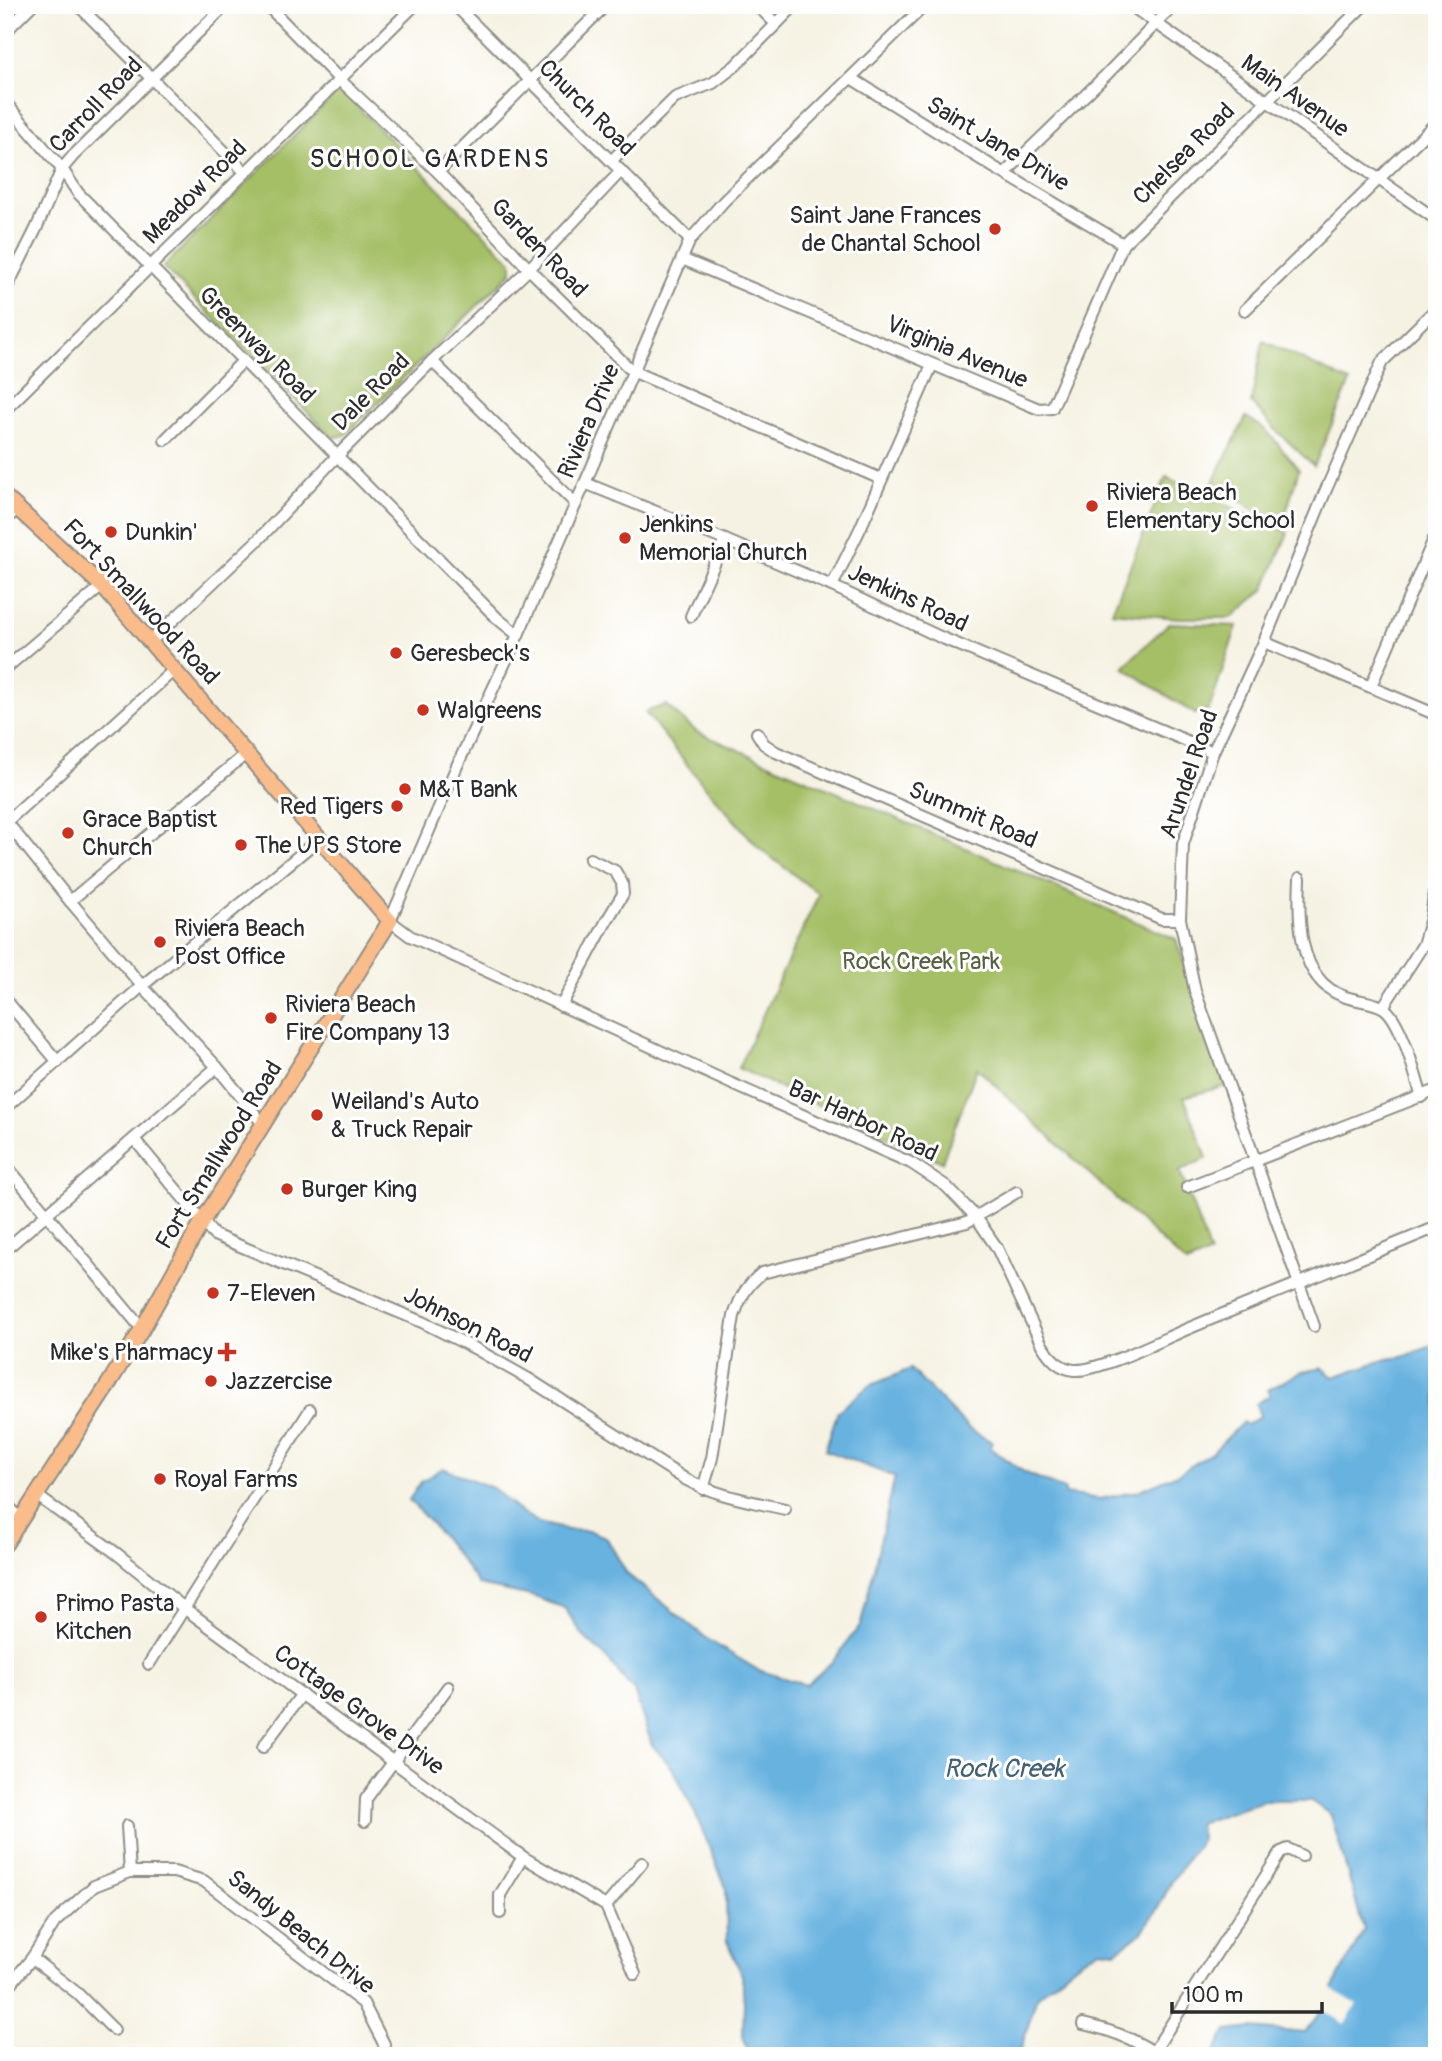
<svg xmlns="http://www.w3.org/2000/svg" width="1442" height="2061" viewBox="0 0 1442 2061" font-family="Pangolin,sans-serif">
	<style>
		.green { fill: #a5bf66; stroke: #687548; stroke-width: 2 }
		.water { fill: #68b2e0; stroke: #4a6e86; stroke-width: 2 }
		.pier { fill: #f6f2e3 }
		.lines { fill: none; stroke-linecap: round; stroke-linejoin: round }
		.minor-casing { stroke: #908e87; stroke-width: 14 }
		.major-casing { stroke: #908e87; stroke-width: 18 }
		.minor { stroke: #fff; stroke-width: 10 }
		.major { stroke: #f9bc8a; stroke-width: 14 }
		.poi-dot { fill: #c8321e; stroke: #fff; stroke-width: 2.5 }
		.labels { text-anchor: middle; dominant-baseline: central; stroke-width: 6; stroke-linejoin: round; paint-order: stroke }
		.street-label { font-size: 24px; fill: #2b2b2b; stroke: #fff }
		.poi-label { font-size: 24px; fill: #2b2b2b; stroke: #fff; text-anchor: start }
		.park-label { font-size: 24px; fill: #565f40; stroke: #fff }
		.neighbourhood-label { font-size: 26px; letter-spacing: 2px; fill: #2b2b2b; stroke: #fff }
		.water-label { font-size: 26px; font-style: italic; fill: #436173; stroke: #fff }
	</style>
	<rect width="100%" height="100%" fill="#fff"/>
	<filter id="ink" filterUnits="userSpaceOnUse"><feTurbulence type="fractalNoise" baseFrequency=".0143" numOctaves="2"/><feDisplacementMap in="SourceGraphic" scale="14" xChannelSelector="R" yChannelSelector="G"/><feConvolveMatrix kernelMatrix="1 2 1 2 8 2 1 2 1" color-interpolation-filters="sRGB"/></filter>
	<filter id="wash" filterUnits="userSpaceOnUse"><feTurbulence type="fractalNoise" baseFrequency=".00686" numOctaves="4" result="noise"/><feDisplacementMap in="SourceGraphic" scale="28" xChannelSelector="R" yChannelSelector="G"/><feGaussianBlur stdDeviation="1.57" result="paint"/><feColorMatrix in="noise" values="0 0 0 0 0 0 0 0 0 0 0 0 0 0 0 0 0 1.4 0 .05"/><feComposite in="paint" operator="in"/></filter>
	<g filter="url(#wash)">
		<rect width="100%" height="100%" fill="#f6f2e3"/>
		<g class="green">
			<polygon points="338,91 345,94 512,262 512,272 345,435 333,438 163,267"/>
			<polygon points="1263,341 1350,382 1314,466 1276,430 1251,403"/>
			<polygon points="1246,417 1265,429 1299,469 1282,526 1212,484"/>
			<polygon points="1166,477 1288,533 1264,590 1231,618 1179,618 1112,612"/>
			<polygon points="1169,623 1237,626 1209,710 1195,714 1123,667"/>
			<polygon points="666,705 697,732 1176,939 1226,1086 1184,1097 1207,1158 1180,1171 1210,1254 1186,1264 977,1068 942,1162 738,1068 819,894 759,848 706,788 645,712"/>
		</g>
		<path class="water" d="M1437,1344V2056H1212L1227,2031L1252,2028L1305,2033L1320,2012L1364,1930L1331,1815L1311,1801H1264L1199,1823L1201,1840L1172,1881L1156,1912L1141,1933L1116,1951L1100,1949L1079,1962L1037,1996L1019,2056H750L743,2036L744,2003L742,1975L727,1941L726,1887L695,1813L674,1770L652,1745L634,1691L605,1656L583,1636L565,1608L532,1596L479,1585C457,1554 435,1526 409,1500L421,1482L443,1468L493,1488L515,1508L539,1523L568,1530L590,1531L606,1537L627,1574L710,1641L758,1670L806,1685L832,1662L861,1624L895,1477L825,1450L838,1411L869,1386L910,1369L968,1428L992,1442L990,1448L1024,1472L1065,1490V1494L1100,1499L1138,1491L1180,1473L1214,1451L1243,1422L1247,1425L1260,1416L1256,1404L1270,1395L1268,1390L1301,1372L1323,1368L1333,1377L1387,1359L1403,1357Z"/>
		<polygon class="pier" points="1329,1988 1357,2004 1345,2024 1318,2008"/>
	</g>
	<g filter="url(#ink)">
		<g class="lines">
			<g class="minor-casing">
				<g id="minor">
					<polyline points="78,5 245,172"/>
					<polyline points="267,5 340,80 438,172 529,269 632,371 881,479"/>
					<polyline points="455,5 690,240"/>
					<polyline points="757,5 776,24"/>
					<path d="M925,5L724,201L690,240L585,483L518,635L456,768L390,921L410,936L730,1083L911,1163L946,1186L976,1217L997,1248L1042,1345C1050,1358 1059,1368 1074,1370C1098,1372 1161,1340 1185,1330C1268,1295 1353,1262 1437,1227"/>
					<polyline points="1130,5 1437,220"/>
					<polyline points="5,32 32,5"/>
					<polyline points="851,78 995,168 1123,244"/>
					<polyline points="5,102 62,169 78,193 498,619 518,635"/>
					<polyline points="611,161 675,98 713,83 735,66 795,5"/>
					<polyline points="438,172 606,5"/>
					<polyline points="1005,173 1106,75 1174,5"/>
					<polyline points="682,259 1039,409 1052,408 1123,244 1364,5"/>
					<polyline points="5,291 36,229 62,169 73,156 226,5"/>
					<polyline points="1245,310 1437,122"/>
					<polyline points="432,361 576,504"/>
					<polyline points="5,410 415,5"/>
					<polyline points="165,440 242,362"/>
					<polyline points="585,483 725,540 832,586 940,637 1213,752"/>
					<polyline points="5,520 18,508"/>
					<polyline points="832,586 860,529 932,365"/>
					<polyline points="691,616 725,540"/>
					<polyline points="150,642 258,540 338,455 432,361 529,269 621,171"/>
					<polyline points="1264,642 1437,715"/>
					<polyline points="5,669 102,586"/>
					<polyline points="1371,686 1437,532"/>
					<polyline points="757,733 764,744 776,752 1162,919 1180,919"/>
					<polyline points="5,820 70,901 142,986 217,1067 263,1124"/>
					<polyline points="5,823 175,669"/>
					<path d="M1300,878C1298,918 1297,979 1343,996C1355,1001 1373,1001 1384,1008C1402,1021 1415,1075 1422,1097"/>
					<polyline points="70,901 247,753"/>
					<polyline points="5,999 58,1062"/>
					<polyline points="561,1006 606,922 623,894 622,883 615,871 590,859"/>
					<polyline points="1383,1007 1423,945 1431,918 1437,874"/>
					<polyline points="5,1108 142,986 320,838"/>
					<path d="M134,1139L214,1235L422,1322L474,1348L527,1378L685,1479C717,1496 750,1501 785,1509"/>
					<polyline points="5,1164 142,1329"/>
					<polyline points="1187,1187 1437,1090"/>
					<polyline points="5,1250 217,1067"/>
					<polyline points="1314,1326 1195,991 1180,919 1183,844 1213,752 1264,642 1325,492 1382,362 1437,308"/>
					<path d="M703,1489L712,1458L734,1316C740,1298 746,1286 762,1273L967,1222L1017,1192"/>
					<polyline points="36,1495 116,1553 184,1608 523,1857 606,1906 635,1974"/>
					<polyline points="5,1503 21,1519"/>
					<polyline points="149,1664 310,1410"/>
					<polyline points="263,1747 302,1694"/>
					<polyline points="365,1821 366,1799 448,1687"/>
					<polyline points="127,1826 130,1872"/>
					<polyline points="606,1906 642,1863"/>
					<polyline points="500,1913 500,1895 523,1857"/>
					<polyline points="32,1958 77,1993 114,2030"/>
					<polyline points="5,1991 32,1958 55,1922 94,1886 130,1872 174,1872 204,1881 363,2003 384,2044 387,2056"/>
					<path d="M1083,2024C1109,2030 1131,2037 1153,2052"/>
					<polyline points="231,2055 232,2056"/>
					<polyline points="1151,2056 1281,1852 1288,1849 1302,1856"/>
				</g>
			</g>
			<g class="major-casing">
				<polyline id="major" points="5,497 102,586 390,921 202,1222 142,1329 106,1388 5,1544"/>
			</g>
			<use href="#minor" class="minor"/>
			<use href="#major" class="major"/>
		</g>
	</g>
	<g class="poi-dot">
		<circle cx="995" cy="229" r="7"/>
		<circle cx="1092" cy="506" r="7"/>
		<circle cx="111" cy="532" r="7"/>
		<circle cx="625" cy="538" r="7"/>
		<circle cx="396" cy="653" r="7"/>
		<circle cx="423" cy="710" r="7"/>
		<circle cx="405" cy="789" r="7"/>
		<circle cx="397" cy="806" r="7"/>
		<circle cx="68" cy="833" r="7"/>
		<circle cx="241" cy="845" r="7"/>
		<circle cx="160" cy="942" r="7"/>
		<circle cx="271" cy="1018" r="7"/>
		<circle cx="317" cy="1115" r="7"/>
		<circle cx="287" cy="1189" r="7"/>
		<circle cx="213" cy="1293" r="7"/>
		<path d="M223.5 1341.5h7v7h7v7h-7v7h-7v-7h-7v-7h7z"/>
		<circle cx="211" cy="1381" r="7"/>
		<circle cx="160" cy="1479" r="7"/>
		<circle cx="41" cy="1617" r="7"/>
	</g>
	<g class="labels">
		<g class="street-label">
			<text transform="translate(1295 96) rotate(35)">Main Avenue</text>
			<text transform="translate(96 105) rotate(-46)">Carroll Road</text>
			<text transform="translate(587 108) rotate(45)">Church Road</text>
			<text transform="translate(998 144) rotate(31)">Saint Jane Drive</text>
			<text transform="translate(1184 154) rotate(-45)">Chelsea Road</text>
			<text transform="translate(195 192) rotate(-45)">Meadow Road</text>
			<text transform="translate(539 248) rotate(46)">Garden Road</text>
			<text transform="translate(257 345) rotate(45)">Greenway Road</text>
			<text transform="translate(957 352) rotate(23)">Virginia Avenue</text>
			<text transform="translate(371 392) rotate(-45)">Dale Road</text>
			<text transform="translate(589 421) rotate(-67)">Riviera Drive</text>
			<text transform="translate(908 598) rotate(25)">Jenkins Road</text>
			<text transform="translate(141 602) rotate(47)">Fort Smallwood Road</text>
			<text transform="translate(1189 774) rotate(-71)">Arundel Road</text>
			<text transform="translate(973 815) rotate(23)">Summit Road</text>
			<text transform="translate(863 1121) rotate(25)">Bar Harbor Road</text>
			<text transform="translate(219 1155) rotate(-58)">Fort Smallwood Road</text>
			<text transform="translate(468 1325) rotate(27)">Johnson Road</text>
			<text transform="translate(359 1710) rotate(36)">Cottage Grove Drive</text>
			<text transform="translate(301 1932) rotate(39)">Sandy Beach Drive</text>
		</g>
		<g class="poi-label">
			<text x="981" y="215" text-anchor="end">Saint Jane Frances<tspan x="981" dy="28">de Chantal School</tspan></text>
			<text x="1106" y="492">Riviera Beach<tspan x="1106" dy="28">Elementary School</tspan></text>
			<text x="639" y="524">Jenkins<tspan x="639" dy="28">Memorial Church</tspan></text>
			<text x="125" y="532">Dunkin'</text>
			<text x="410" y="653">Geresbeck's</text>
			<text x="437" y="710">Walgreens</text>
			<text x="419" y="789">M&amp;T Bank</text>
			<text x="383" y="806" text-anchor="end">Red Tigers</text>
			<text x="82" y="819">Grace Baptist<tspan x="82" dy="28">Church</tspan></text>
			<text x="255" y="845">The UPS Store</text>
			<text x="174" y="928">Riviera Beach<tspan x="174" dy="28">Post Office</tspan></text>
			<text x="285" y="1004">Riviera Beach<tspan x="285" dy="28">Fire Company 13</tspan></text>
			<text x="331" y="1101">Weiland's Auto<tspan x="331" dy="28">&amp; Truck Repair</tspan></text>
			<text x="301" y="1189">Burger King</text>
			<text x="227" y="1293">7-Eleven</text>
			<text x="213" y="1352" text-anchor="end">Mike's Pharmacy</text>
			<text x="225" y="1381">Jazzercise</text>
			<text x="174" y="1479">Royal Farms</text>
			<text x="55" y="1603">Primo Pasta<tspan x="55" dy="28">Kitchen</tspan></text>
		</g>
		<g class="park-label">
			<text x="921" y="961">Rock Creek Park</text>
		</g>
		<g class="neighbourhood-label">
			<text x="430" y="159">SCHOOL GARDENS</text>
		</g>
		<g class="water-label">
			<text x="1004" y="1769">Rock Creek</text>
		</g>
	</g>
	<rect width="1442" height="2061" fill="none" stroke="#fff" stroke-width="28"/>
	<path d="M1172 2002v10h150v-10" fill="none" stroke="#2b2b2b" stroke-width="3.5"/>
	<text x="1183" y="2002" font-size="21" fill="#2b2b2b" stroke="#ffffff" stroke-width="5" paint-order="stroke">100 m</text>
</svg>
